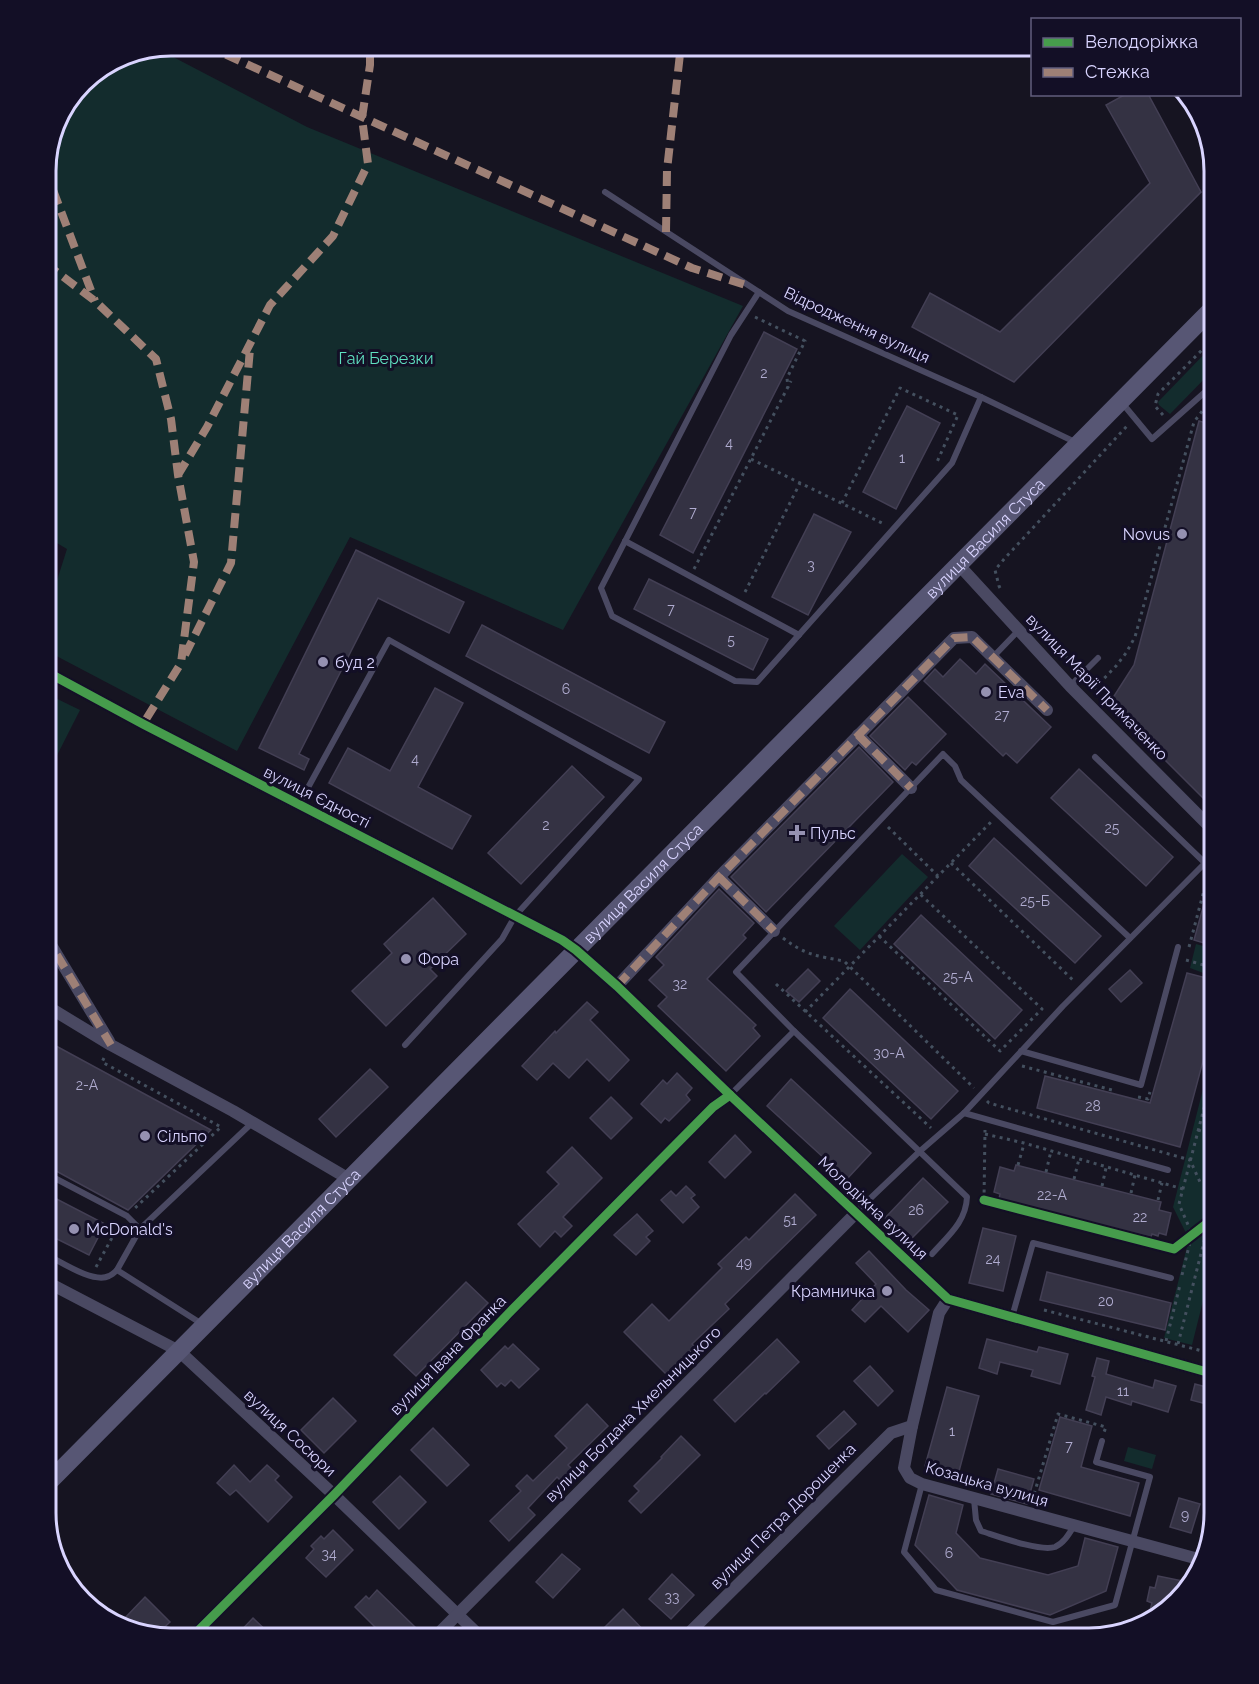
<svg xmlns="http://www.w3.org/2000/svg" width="1259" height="1684" viewBox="0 0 1259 1684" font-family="Raleway,sans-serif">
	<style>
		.green { fill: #132c2d }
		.building { fill: #343243; stroke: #433f54; stroke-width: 1.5 }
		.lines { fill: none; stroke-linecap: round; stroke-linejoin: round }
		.path { stroke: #44505f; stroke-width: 3; stroke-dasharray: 3 4.5; stroke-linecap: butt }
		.service { stroke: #4a4962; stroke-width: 6 }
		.minor { stroke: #4a4962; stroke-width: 12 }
		.secondary { stroke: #575674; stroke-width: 18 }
		.quiet { stroke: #9e8076; stroke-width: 8; stroke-dasharray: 15 8; stroke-linecap: butt }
		.cycleway-casing { stroke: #130f26; stroke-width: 13 }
		.cycleway { stroke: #469c4c; stroke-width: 9 }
		.poi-dot { fill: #9591b1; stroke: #130f26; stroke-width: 2 }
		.labels { text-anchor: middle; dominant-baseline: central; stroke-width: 6; stroke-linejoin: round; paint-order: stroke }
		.number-label { font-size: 14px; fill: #b0acd0 }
		.street-label { font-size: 16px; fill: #d9d4ff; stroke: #130f26 }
		.park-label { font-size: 16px; fill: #5fe0c0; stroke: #130f26 }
		.poi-label { font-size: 16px; fill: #d9d4ff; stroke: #130f26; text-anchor: start }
		.rim { fill: none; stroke: #d9d4ff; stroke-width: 3 }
	</style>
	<rect width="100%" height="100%" fill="#161421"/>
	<g class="green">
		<polygon points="156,48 307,127 743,306 563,630 350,537 237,751 45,650 45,618 67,549 45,536 45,162 58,115 87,76 123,54"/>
		<polygon points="1214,344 1214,369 1170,414 1159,405 1158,402"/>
		<polygon points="45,693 80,710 45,779"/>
		<polygon points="902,854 928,877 860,950 834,926"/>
		<polygon points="1196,944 1214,949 1214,977 1190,968"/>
		<polygon points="1214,1046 1214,1257 1192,1345 1164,1338 1189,1239 1173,1207"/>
		<polygon points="1128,1447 1156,1455 1152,1469 1124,1461"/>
	</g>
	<g class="building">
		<polygon points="1126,94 1148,94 1201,192 1014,382 912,327 930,293 1000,332 1150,183 1106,105"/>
		<polygon points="764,332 797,349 693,553 660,535"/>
		<polygon points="907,406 940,423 896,509 863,492"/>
		<polygon points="1199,421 1214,425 1214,809 1109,704 1134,665"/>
		<polygon points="814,514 851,532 808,615 772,597"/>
		<polygon points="356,550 464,602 449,633 378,598 299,754 309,759 304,770 259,748"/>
		<polygon points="649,579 768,639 753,670 634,609"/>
		<polygon points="482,625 665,722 649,753 466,656"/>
		<polygon points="960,659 976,674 985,664 1051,727 1017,763 1006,753 1003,756 924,681 935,669 943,677"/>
		<polygon points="435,688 463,703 418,787 471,816 452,849 329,783 348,748 390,771"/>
		<polygon points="908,697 946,734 916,765 912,762 905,770 870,736"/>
		<polygon points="859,747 893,782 766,912 731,877"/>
		<polygon points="572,766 604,797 521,884 488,853"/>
		<polygon points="1079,769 1173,857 1146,886 1051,798"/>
		<polygon points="994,838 1101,936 1075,963 969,866"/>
		<polygon points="1210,882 1214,883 1214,946 1194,940"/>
		<polygon points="719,889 754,923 743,935 746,938 707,979 756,1025 753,1028 760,1036 726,1071 658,1006 667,997 649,980 664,965 656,957"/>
		<polygon points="433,898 466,934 430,969 437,976 386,1026 352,991 392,953 384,944"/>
		<polygon points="921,915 1022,1010 995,1039 894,944"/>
		<polygon points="808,969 820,981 799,1002 786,991"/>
		<polygon points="1130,970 1142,983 1121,1002 1109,989"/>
		<polygon points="1187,973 1214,980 1214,1020 1180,1147 1037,1108 1045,1076 1150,1103"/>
		<polygon points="850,989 958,1091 931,1119 823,1018"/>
		<polygon points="587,1002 598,1012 590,1020 629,1060 609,1081 587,1059 569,1078 553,1063 537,1080 522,1066 555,1031 556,1033"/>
		<polygon points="45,1040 211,1130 128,1210 45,1165"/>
		<polygon points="370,1069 388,1087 336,1137 319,1119"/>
		<polygon points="677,1073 692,1088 686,1095 690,1100 669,1121 665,1118 661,1123 641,1104 663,1080 667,1084"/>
		<polygon points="791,1079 871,1153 847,1179 767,1106"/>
		<polygon points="611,1097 632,1118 611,1139 590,1118"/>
		<polygon points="735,1135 751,1152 725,1178 709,1162"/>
		<polygon points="572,1147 602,1178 563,1217 572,1226 561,1237 555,1231 540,1247 518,1224 559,1184 547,1172"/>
		<polygon points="1016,1165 1161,1202 1159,1210 1171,1213 1166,1235 1159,1233 1158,1236 1152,1234 1151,1237 999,1199 1000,1194 994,1192 1000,1167 1014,1171"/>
		<polygon points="923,1178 948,1202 909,1241 885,1218"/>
		<polygon points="686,1186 695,1195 691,1198 699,1207 683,1223 661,1200 671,1191 676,1196"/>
		<polygon points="45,1193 105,1224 89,1255 45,1233"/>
		<polygon points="795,1194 816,1215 725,1304 729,1309 692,1344 695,1347 667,1375 624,1332 652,1304 669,1321 722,1268 718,1264 746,1237 749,1240"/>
		<polygon points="637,1214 653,1231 646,1237 650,1241 636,1255 614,1235"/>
		<polygon points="983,1228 1016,1236 1003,1291 969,1283"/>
		<polygon points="869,1251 906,1290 929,1310 908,1332 881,1306 865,1322 852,1310 876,1284 856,1263"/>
		<polygon points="1047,1272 1171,1303 1165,1330 1040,1300"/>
		<polygon points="466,1282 488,1303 416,1376 394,1355"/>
		<polygon points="777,1339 799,1362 766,1394 765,1393 735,1422 714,1400"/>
		<polygon points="987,1339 1037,1352 1039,1347 1068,1354 1060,1384 1031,1376 1033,1370 1000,1362 997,1374 979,1368"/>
		<polygon points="513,1344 539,1369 519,1388 511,1380 505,1386 501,1383 497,1387 481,1370 505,1346 508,1349"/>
		<polygon points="1097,1358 1109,1361 1106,1374 1153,1388 1155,1380 1176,1386 1168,1412 1132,1401 1131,1405 1106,1397 1101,1415 1086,1410 1095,1377 1092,1376"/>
		<polygon points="870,1366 893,1391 878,1406 854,1381"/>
		<polygon points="1195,1384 1214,1389 1214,1406 1191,1400"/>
		<polygon points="947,1387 979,1396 958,1475 925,1466"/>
		<polygon points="333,1398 356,1421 324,1453 301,1430"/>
		<polygon points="587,1404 608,1426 568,1465 573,1470 561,1481 557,1477 528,1508 535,1515 509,1541 490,1521 521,1491 516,1486 527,1475 533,1481 567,1448 555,1436"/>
		<polygon points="844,1411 856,1424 829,1449 817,1436"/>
		<polygon points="1060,1417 1092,1426 1081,1467 1139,1483 1130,1516 1039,1490"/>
		<polygon points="433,1428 469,1465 447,1486 411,1450"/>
		<polygon points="681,1436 700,1455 641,1513 629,1501 639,1491 634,1486 662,1458 661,1457"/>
		<polygon points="234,1465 250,1482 267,1465 279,1476 275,1480 292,1497 268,1522 236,1490 230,1495 217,1483"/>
		<polygon points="998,1469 1034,1479 1027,1504 991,1494"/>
		<polygon points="400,1476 426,1502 399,1529 373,1502"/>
		<polygon points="929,1495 963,1505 956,1533 980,1558 1048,1575 1078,1566 1085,1538 1118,1547 1106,1591 1050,1615 957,1590 915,1545"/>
		<polygon points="1179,1498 1200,1504 1191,1533 1170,1527"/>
		<polygon points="333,1530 353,1550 326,1577 306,1558 314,1549 311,1546 321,1536 324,1539"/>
		<polygon points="562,1554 580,1569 553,1598 536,1582"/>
		<polygon points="672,1574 694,1595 671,1619 649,1599"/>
		<polygon points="1158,1576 1183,1581 1180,1594 1160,1616 1149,1614 1152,1603 1147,1601 1150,1587 1155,1588"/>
		<polygon points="377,1590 416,1628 405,1639 387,1639 355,1607 366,1596 369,1599"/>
		<polygon points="145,1597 170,1622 156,1635 132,1629 123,1620"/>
		<polygon points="623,1609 652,1639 593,1639"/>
		<polygon points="253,1618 275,1639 233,1639"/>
	</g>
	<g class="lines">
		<g class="path">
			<polyline points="755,317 805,341 787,378 788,388"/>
			<polyline points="1163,415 1155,406 1158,394 1214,338"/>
			<polyline points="751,459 884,524"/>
			<polyline points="842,503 900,388 958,415 937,462"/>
			<polyline points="694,569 791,381"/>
			<polyline points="1000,588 999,586 995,570 1005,558 1128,425"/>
			<polyline points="745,592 800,483"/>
			<polyline points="1029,619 1074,665"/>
			<polyline points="1094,689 1116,666 1126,653 1135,637 1194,422 1203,410"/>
			<polyline points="888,827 938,876"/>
			<polyline points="951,863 1075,982"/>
			<polyline points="879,936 1000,1051 1042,1009 920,894"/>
			<path d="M783,938C805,955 817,956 844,961L974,1088"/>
			<polyline points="1189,947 1207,879"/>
			<polyline points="1186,960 1214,968"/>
			<polyline points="776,984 931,1128"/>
			<polyline points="45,986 49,988 53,986 54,977"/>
			<polyline points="805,1012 991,822"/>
			<polyline points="104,1058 102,1062 221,1127 134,1209"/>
			<polyline points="1022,1066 1112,1090"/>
			<polyline points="1138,1097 1148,1099 1150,1092"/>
			<polyline points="1207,1098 1214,1105"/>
			<polyline points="987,1101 989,1103 1190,1160 1200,1182 1212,1185 1214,1184"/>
			<polyline points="1198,1130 1214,1135"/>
			<polyline points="985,1134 1024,1143 1183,1189"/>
			<polyline points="1018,1165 1024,1144"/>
			<polyline points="1046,1172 1051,1151"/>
			<polyline points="1074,1179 1079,1159"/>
			<polyline points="1102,1186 1106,1168"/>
			<polyline points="1131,1193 1135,1175"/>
			<polyline points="984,1200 985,1130"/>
			<polyline points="1158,1200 1162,1183"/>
			<polyline points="96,1267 120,1223"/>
			<polyline points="1182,1275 1192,1234 1179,1204 1214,1070"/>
			<polyline points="1044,1310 1214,1354"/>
			<polyline points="1166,1341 1180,1285"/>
			<polyline points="1178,1344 1209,1222 1211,1216 1214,1213"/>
			<polyline points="1032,1501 1058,1414 1106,1427 1104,1432"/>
		</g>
		<g class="service">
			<polyline points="605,192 788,311 981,397 1075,442"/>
			<polyline points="759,292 731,335 601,588 612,616 735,681 757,682 952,463 981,397"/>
			<polyline points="1123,404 1152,439 1214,384"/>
			<polyline points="625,541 799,635"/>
			<polyline points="993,657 1019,630"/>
			<polyline points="1070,686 1098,658"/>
			<polyline points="1095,757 1205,863 1214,866"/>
			<polyline points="299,804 389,640 639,779 515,916 502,939 405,1045"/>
			<polyline points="1021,1051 1141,1085 1178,947"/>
			<polyline points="730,1095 794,1031"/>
			<polyline points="964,1113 1168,1170"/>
			<polyline points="45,1173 127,1216 140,1229"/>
			<polyline points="856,1212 919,1152 964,1113 1063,1006 1205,863"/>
			<path d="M45,1254C60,1261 93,1284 109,1276C112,1275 115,1272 117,1270"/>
			<path d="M932,1254C948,1236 966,1222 967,1197L794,1031L736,972L943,754L955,766L961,780L1130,938"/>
			<polyline points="1012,1317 1033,1243 1171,1278"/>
			<polyline points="202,1324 117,1270 140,1229 252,1123"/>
			<polyline points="922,1484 904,1552 936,1590 1053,1622 1115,1605 1150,1477 1096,1462 1102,1441"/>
			<path d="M974,1499L976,1520L981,1531C997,1536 1040,1552 1055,1547C1064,1543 1069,1534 1074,1526"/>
		</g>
		<g class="minor">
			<polyline points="958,564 1070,686 1214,831"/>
			<polyline points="45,671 143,724 562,940 576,950 617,986 730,1095 948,1299 1214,1374"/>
			<polyline points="858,735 911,788"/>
			<polyline points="719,877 774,931"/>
			<polyline points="45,935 109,1041"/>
			<polyline points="617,986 719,877 954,638 972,637 1047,710"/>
			<polyline points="45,1005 111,1045 233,1111 349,1179"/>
			<polyline points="45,1281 179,1351 334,1495 483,1639"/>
			<polyline points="948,1299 939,1313 912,1426 904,1468 910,1478 922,1484 1202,1560"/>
			<polyline points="190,1639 334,1495 508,1314 713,1107 730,1095"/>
			<polyline points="433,1639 856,1213"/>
			<polyline points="683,1639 891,1433 912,1426"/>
		</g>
		<path class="secondary" id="s1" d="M45,1486L1214,307"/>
		<g class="quiet">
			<polyline points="205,45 692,268 749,286"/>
			<polyline points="45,169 95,301"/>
			<polyline points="666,232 667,170 681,45"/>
			<polyline points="45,263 95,301 156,359 171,419 178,475 194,562 181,663 143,724"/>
			<polyline points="178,475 207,427 270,305 333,236 368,164 362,118 370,65 370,45"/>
			<polyline points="185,655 231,563 250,349"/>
			<polyline points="858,735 911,788"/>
			<polyline points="719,877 774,931"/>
			<polyline points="45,935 111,1045"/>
			<polyline points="617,986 719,877 954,638 972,637 1047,710"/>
		</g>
		<g class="cycleway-casing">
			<g id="cycleway">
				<polyline points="45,671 143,724 562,940 576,950 617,986 730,1095 948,1299 1214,1374"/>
				<polyline points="984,1200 1174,1249 1214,1218"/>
				<polyline points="190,1639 334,1495 508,1314 713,1107 730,1095"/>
			</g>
		</g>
		<use href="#cycleway" class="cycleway"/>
	</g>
	<g class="poi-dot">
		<circle cx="1182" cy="534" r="6"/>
		<circle cx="323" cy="662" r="6"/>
		<circle cx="986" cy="692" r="6"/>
		<path d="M794 824h6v6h6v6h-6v6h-6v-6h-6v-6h6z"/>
		<circle cx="406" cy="959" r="6"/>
		<circle cx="145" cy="1136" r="6"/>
		<circle cx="74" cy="1229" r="6"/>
		<circle cx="887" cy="1291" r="6"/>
	</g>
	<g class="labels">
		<g class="number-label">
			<text x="764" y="373">2</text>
			<text x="729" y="443">4</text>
			<text x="902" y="458">1</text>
			<text x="693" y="512">7</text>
			<text x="811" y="565">3</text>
			<text x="671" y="609">7</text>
			<text x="731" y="640">5</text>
			<text x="566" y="689">6</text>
			<text x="1002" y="715">27</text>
			<text x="415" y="759">4</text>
			<text x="546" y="825">2</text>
			<text x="1112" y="828">25</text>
			<text x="1035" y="901">25-Б</text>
			<text x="958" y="977">25-А</text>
			<text x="680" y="984">32</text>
			<text x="889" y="1053">30-А</text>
			<text x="87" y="1085">2-А</text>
			<text x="1093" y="1106">28</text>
			<text x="1052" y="1195">22-А</text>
			<text x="916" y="1210">26</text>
			<text x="1140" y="1217">22</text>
			<text x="790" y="1220">51</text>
			<text x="993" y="1259">24</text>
			<text x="744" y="1263">49</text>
			<text x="1106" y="1301">20</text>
			<text x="1123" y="1391">11</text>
			<text x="952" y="1431">1</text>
			<text x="1069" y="1446">7</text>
			<text x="1185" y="1515">9</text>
			<text x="949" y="1553">6</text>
			<text x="329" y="1554">34</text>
			<text x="672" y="1597">33</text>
		</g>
		<g class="street-label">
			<text transform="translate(857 325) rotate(25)">Відродження вулиця</text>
			<text stroke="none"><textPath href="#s1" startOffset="1335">вулиця Василя Стуса</textPath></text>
			<text transform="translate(1097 687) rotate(46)">вулиця Марії Примаченко</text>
			<text transform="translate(317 797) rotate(27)">вулиця Єдності</text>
			<text stroke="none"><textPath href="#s1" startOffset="849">вулиця Василя Стуса</textPath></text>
			<text transform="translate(873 1208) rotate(43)">Молодіжна вулиця</text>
			<text stroke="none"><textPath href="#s1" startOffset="363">вулиця Василя Стуса</textPath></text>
			<text transform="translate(448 1355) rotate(-46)">вулиця Івана Франка</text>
			<text transform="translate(633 1414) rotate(-45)">вулиця Богдана Хмельницького</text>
			<text transform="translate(290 1433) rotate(43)">вулиця Сосюри</text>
			<text transform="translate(987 1484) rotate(16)">Козацька вулиця</text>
			<text transform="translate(783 1516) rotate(-45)">вулиця Петра Дорошенка</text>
		</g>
		<g class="park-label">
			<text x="386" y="358">Гай Березки</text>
		</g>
		<g class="poi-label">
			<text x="1170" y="534" text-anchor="end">Novus</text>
			<text x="335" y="662">буд 2</text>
			<text x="998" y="692">Eva</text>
			<text x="810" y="833">Пульс</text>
			<text x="418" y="959">Фора</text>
			<text x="157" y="1136">Сільпо</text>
			<text x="86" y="1229">McDonald's</text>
			<text x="875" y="1291" text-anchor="end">Крамничка</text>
		</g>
	</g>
	<path d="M0 0H1259V1684H0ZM171 56H1089A115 115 0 0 1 1204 171V1513A115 115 0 0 1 1089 1628H171A115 115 0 0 1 56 1513V171A115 115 0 0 1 171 56Z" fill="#130f26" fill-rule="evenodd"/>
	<path class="rim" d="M171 56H1089A115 115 0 0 1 1204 171V1513A115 115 0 0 1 1089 1628H171A115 115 0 0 1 56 1513V171A115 115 0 0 1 171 56Z"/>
	<rect x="1031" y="18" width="210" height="78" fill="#130f26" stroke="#625e7d" stroke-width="1.5"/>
	<rect x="1043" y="38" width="30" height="9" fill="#469c4c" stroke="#625e7d" stroke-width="1.5"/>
	<text x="1085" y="48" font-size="18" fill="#d9d4ff">Велодоріжка</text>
	<rect x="1043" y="68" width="30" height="9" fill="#9e8076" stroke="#625e7d" stroke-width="1.5"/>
	<text x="1085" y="78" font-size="18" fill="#d9d4ff">Стежка</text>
</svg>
